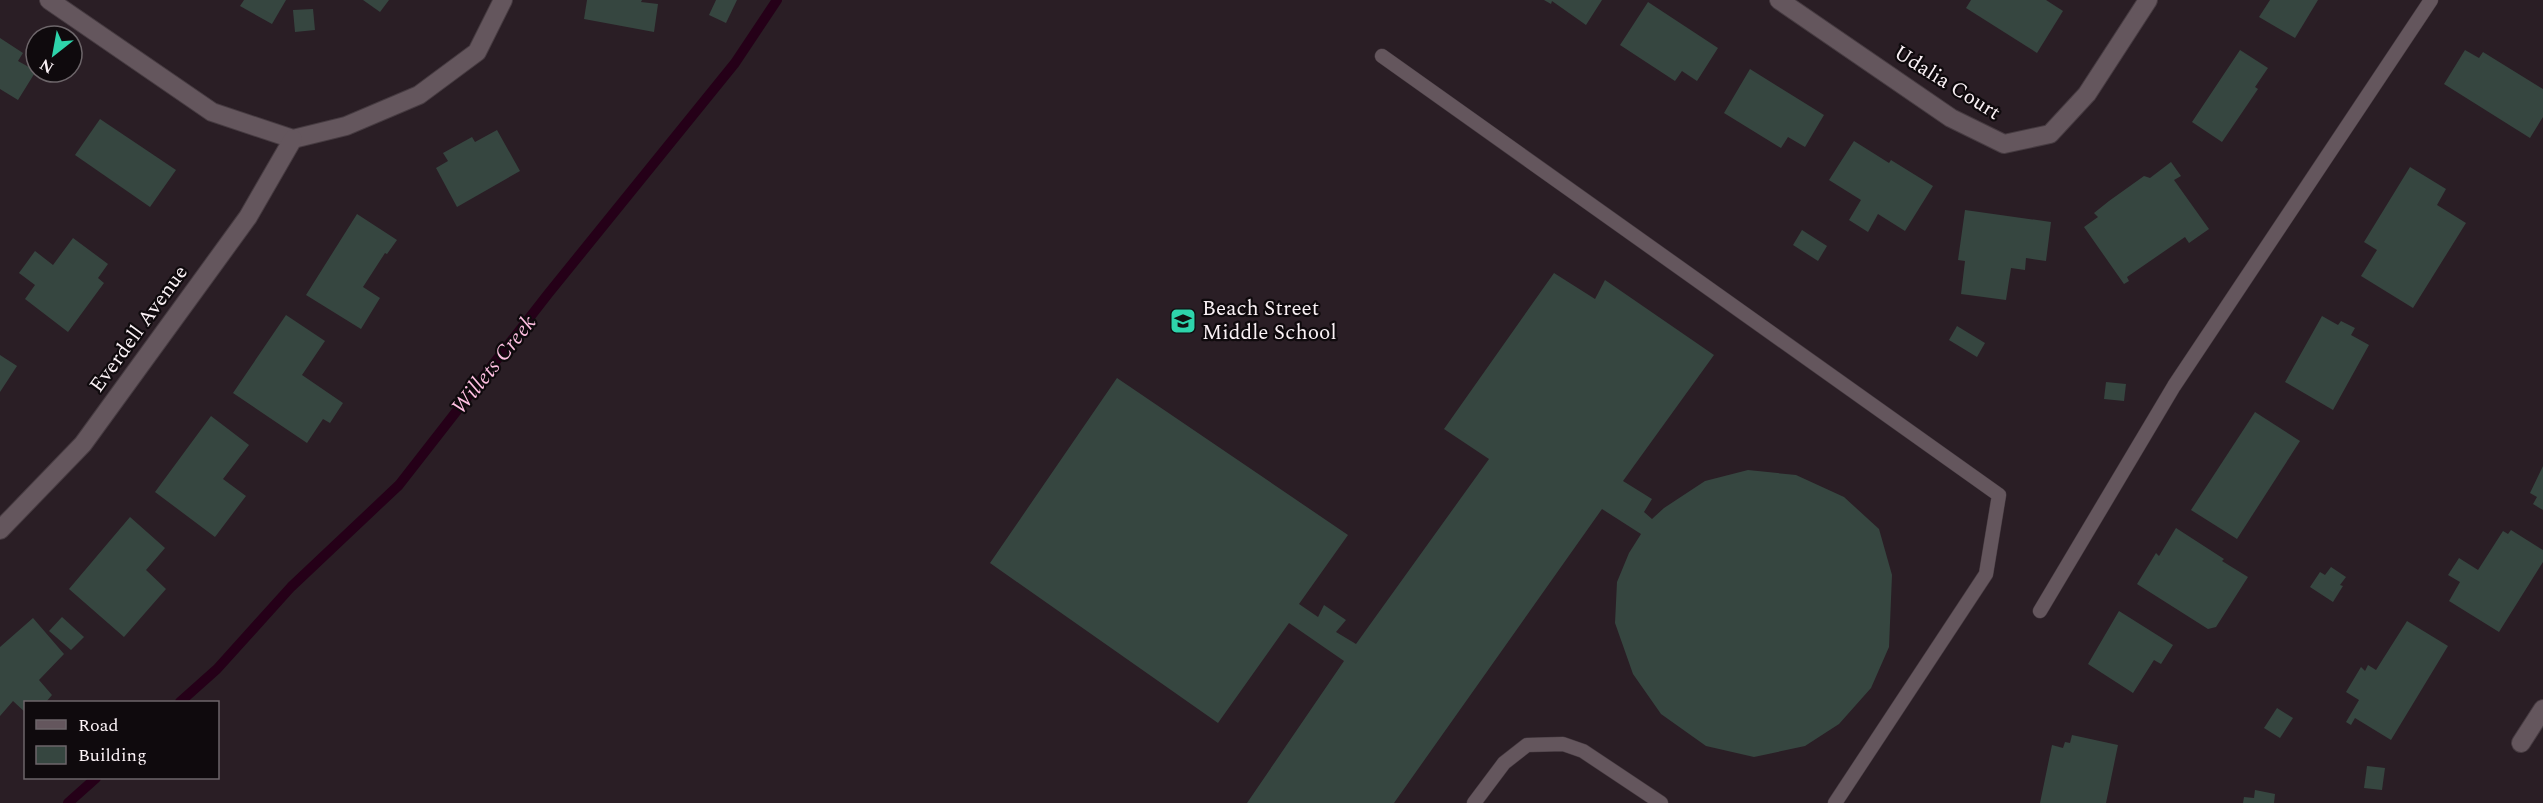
<svg xmlns="http://www.w3.org/2000/svg" width="2543" height="803" viewBox="0 0 2543 803" font-family="Spectral,serif">
	<style>
		.lines { fill: none; stroke-linecap: round; stroke-linejoin: round }
		.stream { stroke: #250018; stroke-width: 10 }
		.building { fill: #364640 }
		.service-casing { stroke: #463b41; stroke-width: 15 }
		.minor-casing { stroke: #463b41; stroke-width: 20 }
		.service { stroke: #64565d; stroke-width: 14 }
		.minor { stroke: #64565d; stroke-width: 18 }
		.labels { text-anchor: middle; dominant-baseline: central; stroke-width: 4.5; stroke-linejoin: round; paint-order: stroke }
		.street-label { font-size: 21px; fill: #faf1f5; stroke: #0f0a0d }
		.poi-label { font-size: 21px; fill: #faf1f5; stroke: #0f0a0d; text-anchor: start }
		.water-label { font-size: 22px; font-style: italic; fill: #febfe1; stroke: #0f0a0d }
	</style>
	<rect width="100%" height="100%" fill="#2a1e25"/>
	<g class="lines">
		<g class="stream">
			<polyline points="180,702 217,669 291,587 399,485 548,294 735,63 777,0"/>
			<polyline points="68,803 96,778"/>
		</g>
	</g>
	<g class="building">
		<polygon points="244,0 286,0 272,24 240,6"/>
		<polygon points="363,0 389,0 380,12"/>
		<polygon points="587,0 642,0 641,2 658,4 654,32 584,19"/>
		<polygon points="716,0 737,0 726,23 709,15"/>
		<polygon points="1544,0 1602,0 1586,25 1552,1 1551,4"/>
		<polygon points="1971,0 2046,0 2063,11 2037,53 1966,8"/>
		<polygon points="2270,0 2318,0 2295,38 2259,17"/>
		<polygon points="1648,2 1718,48 1697,81 1682,71 1675,81 1620,45"/>
		<polygon points="313,9 315,30 295,32 293,10"/>
		<polygon points="0,38 23,53 18,61 36,71 18,100 0,89"/>
		<polygon points="2240,50 2268,68 2255,87 2258,89 2222,142 2192,122"/>
		<polygon points="2465,50 2479,58 2483,52 2543,89 2543,117 2530,138 2444,84"/>
		<polygon points="1750,69 1824,115 1805,147 1788,137 1781,148 1724,113"/>
		<polygon points="100,119 176,170 150,207 75,155"/>
		<polygon points="497,130 520,171 457,207 436,168 448,161 443,153 472,137 475,142"/>
		<polygon points="1854,141 1889,163 1891,160 1933,186 1905,231 1878,214 1868,232 1849,220 1861,200 1829,180"/>
		<polygon points="2171,162 2181,176 2174,180 2209,229 2189,243 2185,237 2127,277 2129,281 2124,284 2084,227 2098,217 2094,213 2109,201 2144,176 2150,178"/>
		<polygon points="2410,167 2446,189 2437,205 2466,223 2413,308 2361,276 2377,250 2364,242"/>
		<polygon points="1965,210 2051,222 2046,261 2026,258 2025,270 2011,268 2006,300 1961,294 1965,261 1958,260"/>
		<polygon points="357,214 397,240 387,254 385,253 363,287 380,298 361,329 306,295"/>
		<polygon points="1802,230 1827,246 1818,261 1793,245"/>
		<polygon points="73,238 108,264 98,278 104,283 68,332 25,299 35,285 19,273 35,251 53,265"/>
		<polygon points="1554,273 1595,299 1605,280 1714,355 1623,481 1652,499 1644,512 1652,519 1664,508 1705,481 1748,470 1796,475 1844,497 1879,529 1892,575 1889,647 1871,688 1839,724 1805,746 1754,757 1706,746 1661,714 1633,674 1615,623 1617,582 1629,553 1641,534 1602,509 1394,803 1247,803 1344,661 1289,623 1218,723 990,563 1117,378 1348,535 1299,604 1318,617 1324,605 1346,620 1336,632 1356,644 1489,459 1444,429"/>
		<polygon points="286,315 325,341 302,375 343,403 330,423 323,419 307,443 233,393"/>
		<polygon points="2322,316 2338,325 2341,321 2355,328 2351,335 2369,345 2333,410 2285,382"/>
		<polygon points="1957,326 1985,343 1977,357 1949,340"/>
		<polygon points="0,355 17,366 0,392"/>
		<polygon points="2106,382 2126,384 2124,401 2104,399"/>
		<polygon points="2255,412 2300,441 2237,539 2191,510"/>
		<polygon points="211,416 249,445 223,479 246,496 215,537 155,492"/>
		<polygon points="2543,466 2543,510 2533,504 2537,497 2530,493"/>
		<polygon points="130,517 165,548 146,570 166,589 124,637 69,589"/>
		<polygon points="2176,528 2224,559 2222,561 2248,577 2216,627 2208,629 2137,584 2156,553 2159,556"/>
		<polygon points="2511,530 2543,550 2543,562 2499,632 2449,601 2460,582 2448,575 2459,558 2478,570 2503,531 2508,534"/>
		<polygon points="2331,567 2346,577 2340,585 2343,586 2333,602 2310,587 2320,572 2325,575"/>
		<polygon points="2119,611 2173,645 2161,664 2154,660 2133,693 2088,664"/>
		<polygon points="62,617 84,637 71,650 49,631"/>
		<polygon points="33,618 64,654 39,680 52,695 46,702 26,702 26,713 13,701 0,716 0,647"/>
		<polygon points="2407,621 2448,646 2391,740 2355,718 2351,725 2346,722 2359,700 2346,692 2361,667 2365,671 2368,665 2376,670"/>
		<polygon points="2277,708 2293,718 2280,738 2264,728"/>
		<polygon points="2072,735 2118,745 2106,803 2040,803 2052,745 2063,748 2065,742 2070,743"/>
		<polygon points="2367,766 2385,768 2382,790 2364,788"/>
		<polygon points="2255,790 2275,794 2274,803 2243,803 2244,797 2254,798"/>
	</g>
	<g class="lines">
		<g class="service-casing">
			<g id="service">
				<polyline points="1382,56 1999,495 1986,574 1835,803"/>
				<polyline points="2040,611 2174,386 2431,0"/>
				<polyline points="1474,803 1504,763 1527,745 1563,744 1583,751 1661,803"/>
			</g>
		</g>
		<g class="minor-casing">
			<g id="minor">
				<polyline points="49,0 212,112 293,139 346,126 419,95 477,52 503,0"/>
				<polyline points="1779,0 1951,118 2004,144 2050,134 2087,94 2148,0"/>
				<polyline points="0,530 83,444 248,217 293,139"/>
				<polyline points="2521,743 2543,709"/>
			</g>
		</g>
		<use href="#service" class="service"/>
		<use href="#minor" class="minor"/>
	</g>
	<defs>
		<g id="school-square" transform="scale(1.35)"><rect x="-9" y="-9" width="18" height="18" rx="4" fill="#2ed4ab" stroke="#0f0a0d"/><path d="M0-5L7-2L0 1L-7-2ZM-4 1L0 2.5L4 1V4Q0 6-4 4Z" fill="#111"/></g>
	</defs>
	<g fill-rule="evenodd">
		<use href="#school-square" x="1183" y="321"/>
	</g>
	<g class="labels">
		<g class="street-label">
			<text transform="translate(1947 83) rotate(32)">Udalia Court</text>
			<text transform="translate(139 329) rotate(-54)">Everdell Avenue</text>
		</g>
		<g class="poi-label">
			<text x="1202" y="309">Beach Street<tspan x="1202" dy="24">Middle School</tspan></text>
		</g>
		<g class="water-label">
			<text transform="translate(494 365) rotate(-51)">Willets Creek</text>
		</g>
	</g>
	<rect x="24" y="701" width="195" height="78" fill="#0f0a0d" stroke="#6d666a" stroke-width="1.5"/>
	<rect x="36" y="720" width="30" height="9" fill="#64565d" stroke="#6d666a" stroke-width="1.5"/>
	<text x="78" y="731" font-size="18" fill="#faf1f5">Road</text>
	<rect x="36" y="746" width="30" height="18" fill="#364640" stroke="#6d666a" stroke-width="1.5"/>
	<text x="78" y="761" font-size="18" fill="#faf1f5">Building</text>
	<g transform="translate(54 54) rotate(211)"><circle r="28" fill="#0f0a0d" stroke="#6d666a" stroke-width="1.5"/>
	<path d="M0-4.5L10 22L0 15L-10 22Z" fill="#2ed4ab"/>
	<text y="-9" font-size="16" font-weight="bold" text-anchor="middle" fill="#faf1f5">N</text>
	</g>
</svg>
